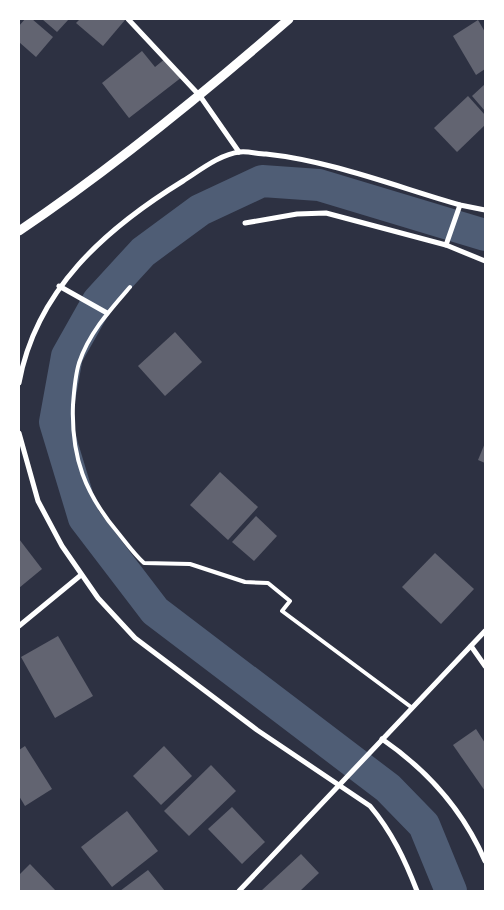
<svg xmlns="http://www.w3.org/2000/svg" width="504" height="910" viewBox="0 0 504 910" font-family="'Roboto Serif',serif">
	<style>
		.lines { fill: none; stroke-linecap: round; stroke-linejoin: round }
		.canal { stroke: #4f5d75; stroke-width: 32 }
		.building { fill: #626471 }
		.service { stroke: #fff; stroke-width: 4 }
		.minor { stroke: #fff; stroke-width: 5 }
		.tertiary { stroke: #fff; stroke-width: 9 }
	</style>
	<rect width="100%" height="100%" fill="#2d3142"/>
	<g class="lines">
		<polyline class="canal" points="451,891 424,825 388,788 155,611 84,518 55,422 67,356 98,301 143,252 200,210 262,181 319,185 485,235"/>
	</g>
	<g class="building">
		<polygon points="25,19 32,19 53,37 36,57 19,42 19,26"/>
		<polygon points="42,19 69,19 57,32"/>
		<polygon points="80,19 123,19 125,20 103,46 76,23"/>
		<polygon points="478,20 485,32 485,69 476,75 453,36"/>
		<polygon points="142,51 155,67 166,58 182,77 129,118 102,83"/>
		<polygon points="485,84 485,111 472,96"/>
		<polygon points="468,96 485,115 485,125 457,152 434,128"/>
		<polygon points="175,332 202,362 165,396 138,366"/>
		<polygon points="485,443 485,463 478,460"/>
		<polygon points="220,472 258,507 228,540 190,505"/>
		<polygon points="256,516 277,536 254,561 232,542"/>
		<polygon points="19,539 42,569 19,588"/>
		<polygon points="435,553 474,589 441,624 402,587"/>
		<polygon points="58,636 93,696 55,718 21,657"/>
		<polygon points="476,729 485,743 485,791 453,745"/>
		<polygon points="25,746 52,789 25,806 19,796 19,750"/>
		<polygon points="164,746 192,776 161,805 133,776"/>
		<polygon points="211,765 236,791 189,836 164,811"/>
		<polygon points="232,807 265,842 242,864 208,829"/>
		<polygon points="127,811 158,851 112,887 81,847"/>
		<polygon points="301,854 319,873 300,891 261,891"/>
		<polygon points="30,864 56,891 19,891 19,875"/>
		<polygon points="148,870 165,891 120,891"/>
	</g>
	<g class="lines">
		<path class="service" d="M130,287C110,310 89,333 79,363C75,376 74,391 73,405C71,457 85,494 119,534C127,544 135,555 144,563L190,564L245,582L268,583L290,601L282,611L411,707"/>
		<g class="minor">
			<polyline points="128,19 200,96 239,152"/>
			<polyline points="245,223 297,214 326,213 446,245 485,261"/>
			<polyline points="446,245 460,205"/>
			<polyline points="59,286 107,313"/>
			<path d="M19,383C36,290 105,229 183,181C199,171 220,154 240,152C248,151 258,154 266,154C332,161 397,187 460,205L485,210"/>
			<path d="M19,433L38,501L62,546L98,598L135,638L257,730L370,806C392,832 405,860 417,891"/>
			<polyline points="19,626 81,575"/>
			<polyline points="471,646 485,666"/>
			<path d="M382,739C427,770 463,810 485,861"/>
			<polyline points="239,891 485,631"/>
		</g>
		<path class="tertiary" d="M19,231C114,167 203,94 289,19"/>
	</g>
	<rect width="504" height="910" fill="none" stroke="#ffffff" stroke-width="40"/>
</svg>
